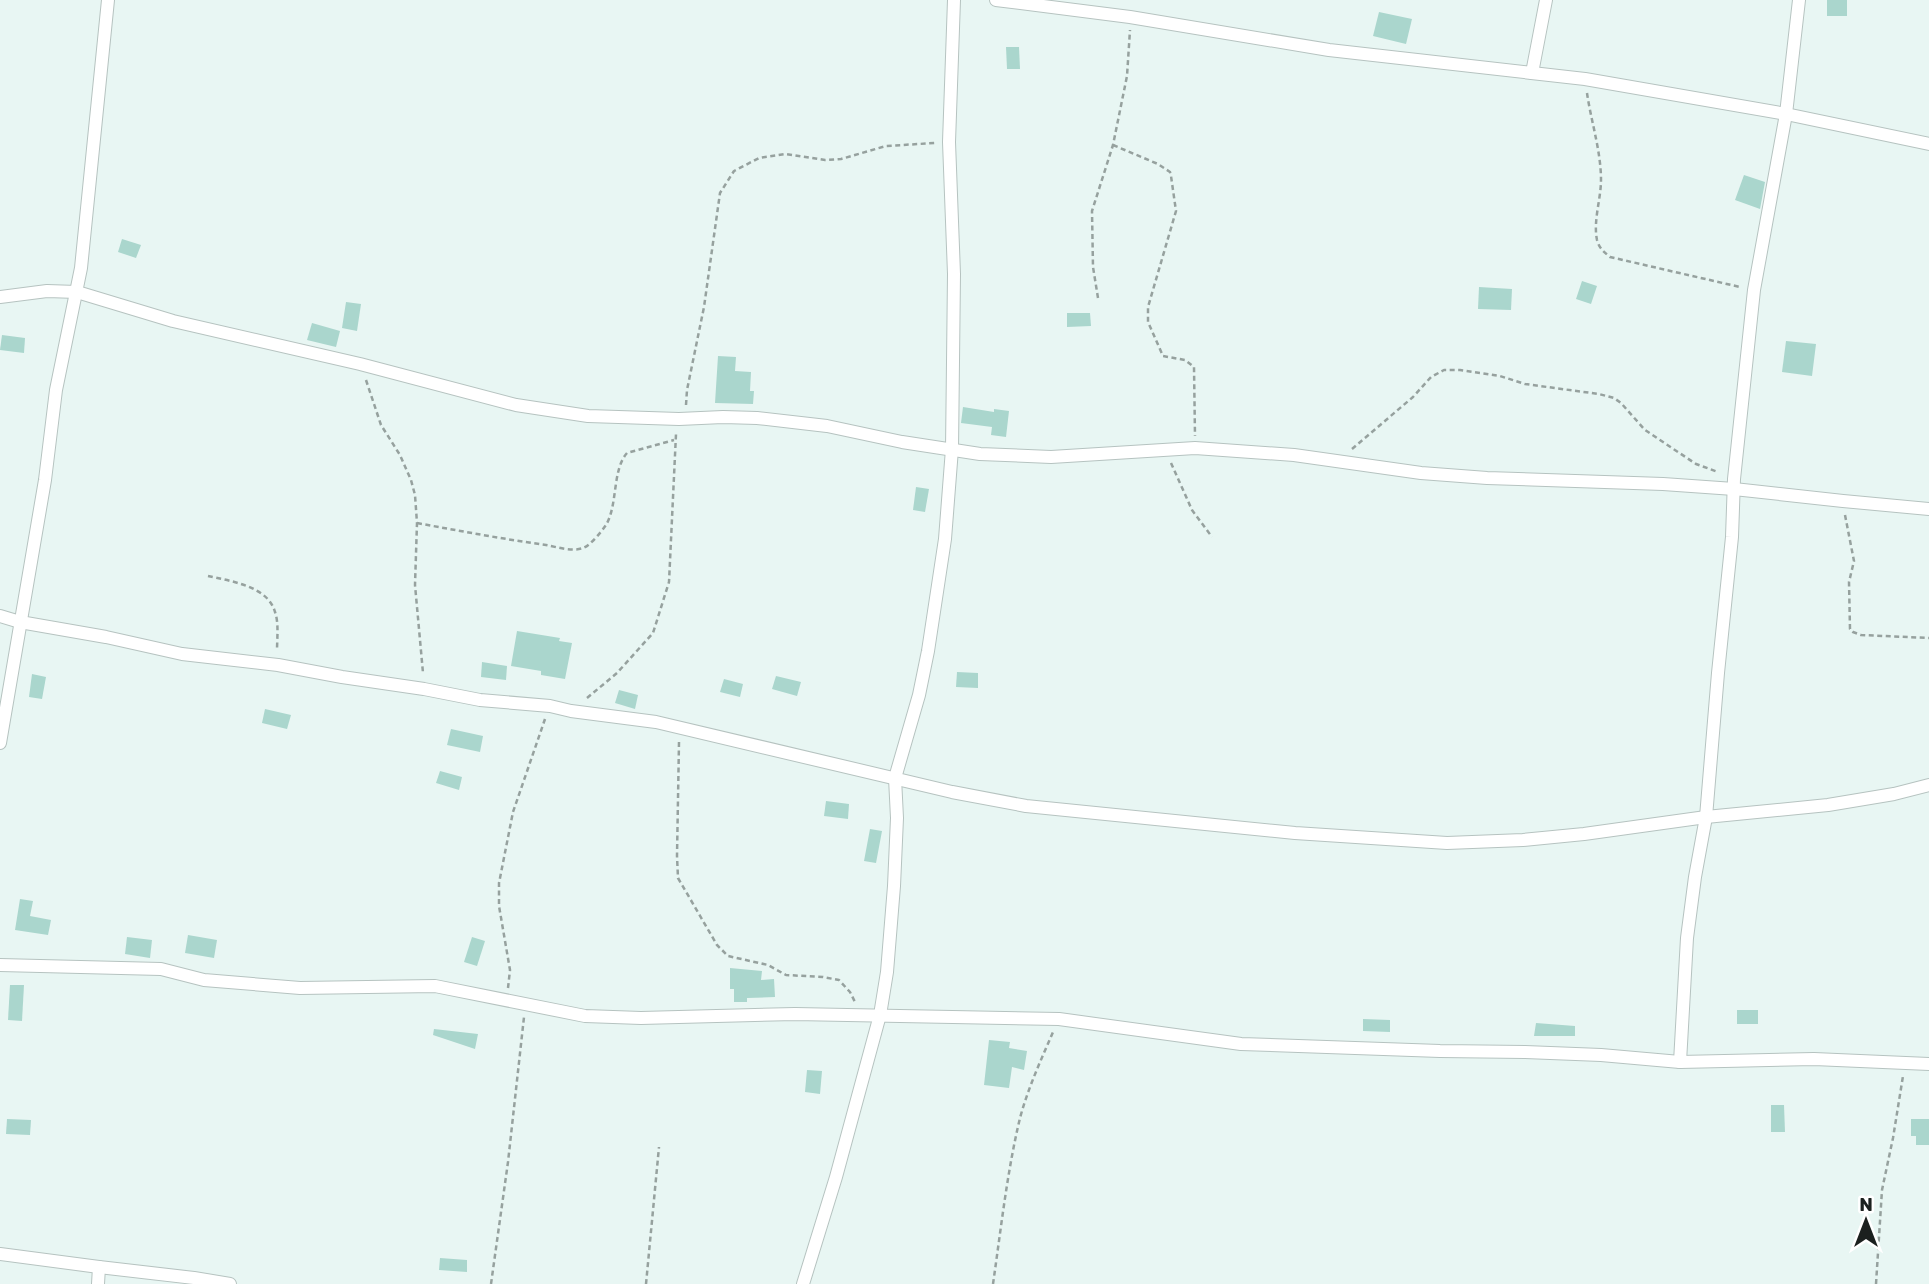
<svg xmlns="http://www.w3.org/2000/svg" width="1929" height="1284" viewBox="0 0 1929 1284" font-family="Rubik,sans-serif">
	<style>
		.building { fill: #aad6cd }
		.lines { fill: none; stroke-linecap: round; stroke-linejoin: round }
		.minor-casing { stroke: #b6c3c0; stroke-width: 14 }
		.path { stroke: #96a19e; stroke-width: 2.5; stroke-dasharray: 5 3.5; stroke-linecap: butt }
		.minor { stroke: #fff; stroke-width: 12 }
	</style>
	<rect width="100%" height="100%" fill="#e8f6f3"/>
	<g class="building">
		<rect x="1827" y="0" width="20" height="16"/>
		<polygon points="1379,12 1412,19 1406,44 1373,36"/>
		<polygon points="1006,47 1019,47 1020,69 1007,69"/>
		<polygon points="1744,175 1765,182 1760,209 1735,200"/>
		<polygon points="122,239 141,245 136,258 118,252"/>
		<polygon points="1582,281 1597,286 1591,304 1576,299"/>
		<polygon points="1479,287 1512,289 1511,310 1478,309"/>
		<polygon points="346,302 361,304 357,331 342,328"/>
		<polygon points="1067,313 1090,313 1091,326 1067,327"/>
		<polygon points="312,323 340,331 336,347 307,340"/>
		<polygon points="2,335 25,338 24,353 0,350"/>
		<polygon points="1786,341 1816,344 1812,376 1782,372"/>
		<polygon points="718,356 736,357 735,371 751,372 750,391 754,391 753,404 715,403"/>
		<polygon points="963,407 994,412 994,409 1009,411 1006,437 991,435 992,427 961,423"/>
		<polygon points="916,487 929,489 925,512 913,510"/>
		<polygon points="517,631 560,638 559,641 572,643 565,679 541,675 541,671 511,666"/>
		<polygon points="482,662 507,666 506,680 481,677"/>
		<polygon points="957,672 978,673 978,688 956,687"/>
		<polygon points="32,674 46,677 42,699 29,697"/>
		<polygon points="776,676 801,682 797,696 772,689"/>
		<polygon points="724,679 743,684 740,697 720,692"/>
		<polygon points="619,690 638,695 635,709 615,703"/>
		<polygon points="265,709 291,715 287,729 262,723"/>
		<polygon points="451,729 483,736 480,752 447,745"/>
		<polygon points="440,771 462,777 459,790 436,783"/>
		<polygon points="826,801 849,804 848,819 824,816"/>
		<polygon points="870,829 882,831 876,863 864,861"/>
		<polygon points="20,899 33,901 30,916 51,920 48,935 15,930"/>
		<polygon points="188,935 217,940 214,958 185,953"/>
		<polygon points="127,937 152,940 150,958 125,954"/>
		<polygon points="472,937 485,941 477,966 464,962"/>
		<polygon points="730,968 762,971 761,980 774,979 775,997 747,998 747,1002 734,1002 734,989 730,989"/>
		<polygon points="10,985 24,985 22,1021 8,1020"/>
		<rect x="1737" y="1010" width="21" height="14"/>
		<polygon points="1363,1019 1390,1020 1390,1032 1363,1031"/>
		<polygon points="1536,1023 1575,1026 1575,1036 1534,1036"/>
		<polygon points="434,1029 478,1034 475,1049 433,1035"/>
		<polygon points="989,1040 1010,1042 1009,1048 1027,1051 1024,1070 1012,1067 1009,1088 984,1085"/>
		<polygon points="807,1070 822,1071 820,1094 805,1092"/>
		<polygon points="1771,1105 1784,1105 1785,1132 1771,1132"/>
		<polygon points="7,1119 31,1120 30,1135 6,1134"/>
		<polygon points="1911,1119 1929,1119 1929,1145 1916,1145 1916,1136 1911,1136"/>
		<polygon points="440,1258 467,1260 467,1272 439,1270"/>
	</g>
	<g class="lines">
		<g class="minor-casing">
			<g id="minor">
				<polyline points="996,0 1130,17 1329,50 1585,79 1786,114 1929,144"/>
				<polyline points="1532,73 1546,0"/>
				<polyline points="0,297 47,291 77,292 173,321 360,364 516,405 588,416 679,419 723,417 757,418 827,426 902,442 980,454 1051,457 1195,448 1294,455 1421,473 1487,478 1663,484 1734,489 1843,501 1929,509"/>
				<polyline points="0,616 20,622 106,637 182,654 278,665 342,677 424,689 480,700 550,706 571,711 656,722 952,792 1026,806 1295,833 1447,843 1523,840 1584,834 1706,817 1828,805 1894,794 1929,785"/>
				<polyline points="0,743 45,480 56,390 81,268 108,0"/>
				<polyline points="0,965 161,969 204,980 300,988 435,986 585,1016 641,1018 795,1014 1059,1019 1241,1044 1440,1051 1525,1052 1601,1055 1680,1062 1814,1059 1929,1064"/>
				<polyline points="1680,1062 1687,938 1695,877 1706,817 1718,673 1732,537 1734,479 1754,290 1786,114 1799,0"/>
				<polyline points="0,1254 99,1267 194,1278 230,1284"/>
				<polyline points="98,1284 99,1267"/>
				<polyline points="803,1284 836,1177 880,1015 887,972 894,886 897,818 895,778 919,695 928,651 945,539 952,449 954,274 949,142 954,0"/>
			</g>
		</g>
		<g class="path">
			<path d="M1587,93C1591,121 1601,151 1601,180C1601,199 1593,221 1597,240C1599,248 1604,252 1610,257L1740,287"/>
			<polyline points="1113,145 1158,164 1170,172 1171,176 1176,211 1148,307 1148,322 1163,356 1185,360 1194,367 1195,436"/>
			<polyline points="1098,298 1093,267 1092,211 1113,145 1127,76 1130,30"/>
			<polyline points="366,380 381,425 400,455 411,480 415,495 417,523 415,585 423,673"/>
			<polyline points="686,405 687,390 704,307 720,193 734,171 759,158 786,154 825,160 841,159 886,146 935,143"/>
			<polyline points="1352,449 1413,397 1431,377 1444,370 1460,370 1500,376 1525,384 1599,394 1614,398 1621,403 1645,430 1696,464 1718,472"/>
			<polyline points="1171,463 1192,510 1212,537"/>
			<polyline points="1845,515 1854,561 1849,582 1850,629 1853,632 1861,635 1929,638"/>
			<path d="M417,523C460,531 503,539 546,545C557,547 572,552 583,548C591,545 601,532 606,525C618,505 612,470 627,453L674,440"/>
			<path d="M208,576C230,581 268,586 275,612C279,623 277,639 277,651"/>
			<polyline points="587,698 617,673 653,633 669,582 676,434"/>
			<polyline points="679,742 677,856 678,878 717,945 728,956 768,965 786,975 823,977 839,980 850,992 855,1002"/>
			<polyline points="508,988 510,970 499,906 499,883 513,812 545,719"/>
			<polyline points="491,1284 508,1162 524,1017"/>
			<polyline points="646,1284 659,1147"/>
			<path d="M993,1284C1001,1229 1007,1172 1020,1118C1028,1088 1041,1060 1053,1032"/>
			<polyline points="1876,1284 1882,1190 1893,1138 1903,1076"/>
		</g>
		<use href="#minor" class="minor"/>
	</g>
	<g transform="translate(1866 1221)" stroke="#ffffff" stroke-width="5" paint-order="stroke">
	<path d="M0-5L12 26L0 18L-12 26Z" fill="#1b201e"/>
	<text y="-10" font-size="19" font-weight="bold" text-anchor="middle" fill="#1b201e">N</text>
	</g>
</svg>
